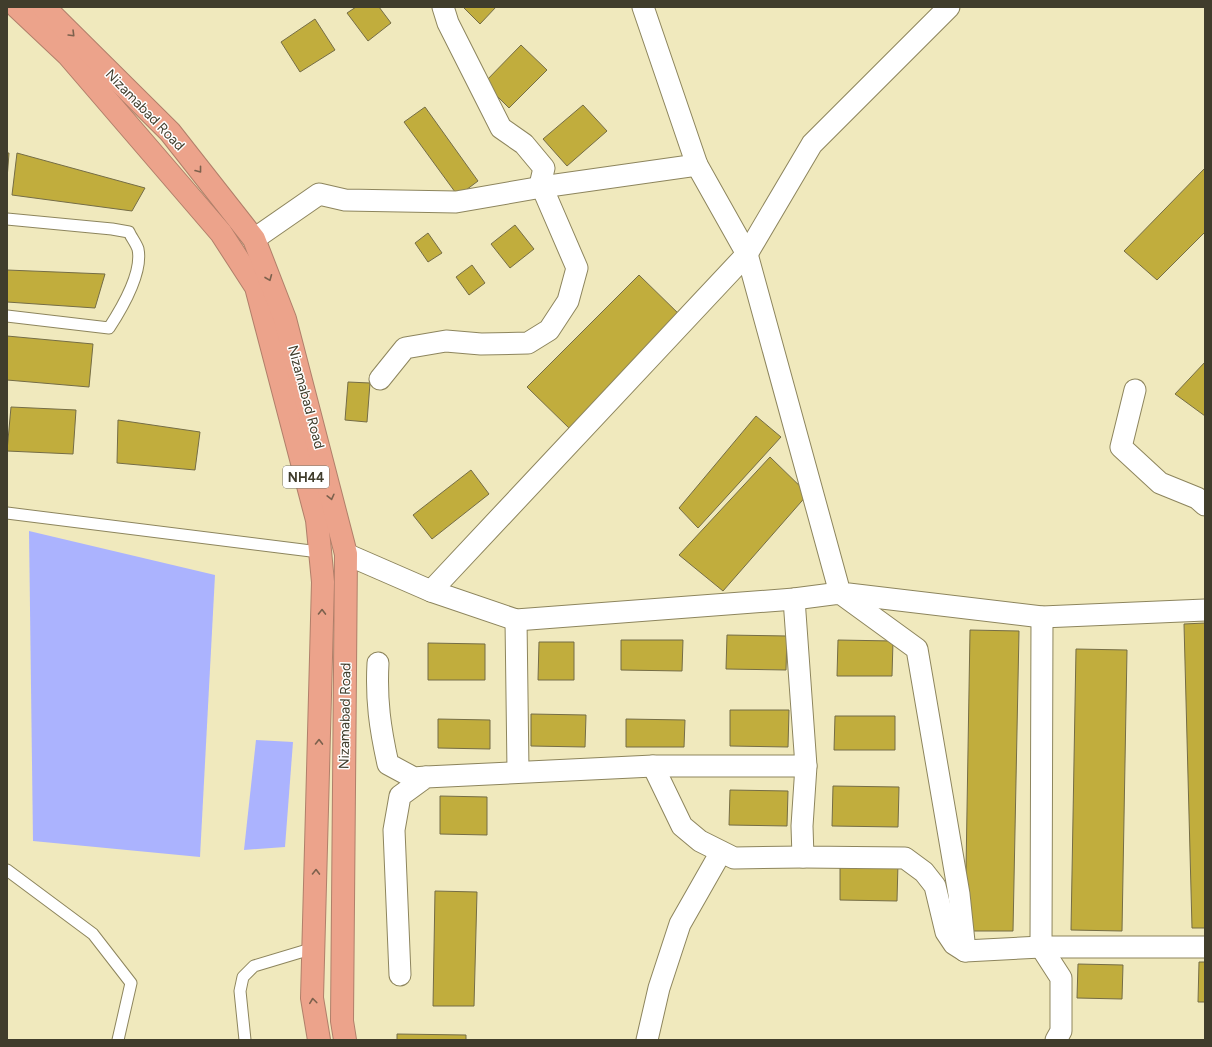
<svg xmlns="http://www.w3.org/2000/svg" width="1212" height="1047" viewBox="0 0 1212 1047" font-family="Figtree,sans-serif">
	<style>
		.green { fill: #abb3fe }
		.building { fill: #c1ad3d; stroke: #756d46 }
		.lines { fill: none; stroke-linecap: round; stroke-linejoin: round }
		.lane-casing { stroke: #8d855d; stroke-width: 13 }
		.street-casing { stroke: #8d855d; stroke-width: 23 }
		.highway-casing { stroke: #b07f6a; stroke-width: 24 }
		.lane { stroke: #fff; stroke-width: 11 }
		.street { stroke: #fff; stroke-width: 21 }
		.highway { stroke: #eca38b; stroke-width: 22 }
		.oneway { stroke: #7c614d }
		.labels { text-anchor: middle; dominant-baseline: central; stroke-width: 3; stroke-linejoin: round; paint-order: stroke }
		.shield { fill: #fff; stroke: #79776b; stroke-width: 1 }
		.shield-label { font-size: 13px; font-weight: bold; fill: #403d2c }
		.street-label { font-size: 14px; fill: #403d2c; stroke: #fff }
	</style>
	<rect width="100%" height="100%" fill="#f0e9bd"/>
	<g class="green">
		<polygon points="29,531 215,575 200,857 33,841"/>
		<polygon points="256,740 293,742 285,847 244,850"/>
	</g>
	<g class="building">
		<polygon points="356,7 379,7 391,23 368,41 347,13"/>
		<polygon points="463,7 496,7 480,24"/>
		<polygon points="315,19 335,50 300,72 281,42"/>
		<polygon points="521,45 547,70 509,108 484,83"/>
		<polygon points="583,105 607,131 567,166 543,139"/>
		<polygon points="425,107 478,181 458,196 404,122"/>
		<polygon points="7,153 9,153 7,179"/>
		<polygon points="17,153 145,188 132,211 12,195"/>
		<polygon points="1205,168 1205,232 1157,280 1124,251"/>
		<polygon points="515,225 534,249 510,268 491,244"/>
		<polygon points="428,233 442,253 428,262 415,243"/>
		<polygon points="472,265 485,283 469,295 456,277"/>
		<polygon points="7,270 105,274 95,308 7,302"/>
		<polygon points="639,275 682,317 570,429 527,387"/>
		<polygon points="7,336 93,344 89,387 7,380"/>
		<polygon points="1205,362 1205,416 1175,394"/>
		<polygon points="348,382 370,383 367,422 345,420"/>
		<polygon points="11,407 76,410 73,454 7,451"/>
		<polygon points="756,416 781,437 698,528 679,508"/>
		<polygon points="118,420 200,432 195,470 117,463"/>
		<polygon points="770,457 808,494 723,591 679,555"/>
		<polygon points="471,470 489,494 432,539 413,515"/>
		<polygon points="1205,623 1205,928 1192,928 1184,624"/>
		<polygon points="970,630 1019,631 1013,931 965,931"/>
		<polygon points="727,635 787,636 786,670 726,669"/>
		<polygon points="621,640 683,640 682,671 621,670"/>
		<polygon points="838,640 893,641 892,676 837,676"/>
		<polygon points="539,642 574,642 574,680 538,680"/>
		<polygon points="428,643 485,644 485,680 428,680"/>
		<polygon points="1076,649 1127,650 1122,931 1071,930"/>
		<polygon points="730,710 789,710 788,747 730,746"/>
		<polygon points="531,714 586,715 585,747 531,746"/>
		<polygon points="835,716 895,716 895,750 834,750"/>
		<polygon points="438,719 490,720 490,749 438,748"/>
		<polygon points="626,719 685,720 684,747 626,747"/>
		<polygon points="833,786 899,787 898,827 832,826"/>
		<polygon points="730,790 788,791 787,826 729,825"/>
		<polygon points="440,796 487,797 487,835 440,834"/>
		<polygon points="840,862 898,863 897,901 840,900"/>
		<polygon points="435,891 477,892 474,1006 433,1006"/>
		<polygon points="1199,962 1205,962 1205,1002 1198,1002"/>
		<polygon points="1078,964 1123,965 1122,999 1077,998"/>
		<polygon points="397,1034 466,1035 466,1040 397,1040"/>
	</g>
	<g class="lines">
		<g class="lane-casing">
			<g id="lane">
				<path d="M7,219L112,229L129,232C131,237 136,243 138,249C143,273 122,308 109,328L7,316"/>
				<polyline points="7,513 319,552"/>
				<polyline points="7,870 93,934 131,983 118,1040"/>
				<polyline points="245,1040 240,991 243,977 254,966 314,948"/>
			</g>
		</g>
		<g class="street-casing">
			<g id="street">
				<polyline points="643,7 697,165 747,254 840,593 1042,617 1205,610"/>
				<polyline points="254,239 319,194 345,200 456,202 542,187 697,165"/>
				<polyline points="380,379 405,348 446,341 481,344 528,343 549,330 568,301 577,268 542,187 541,181 544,168 524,144 501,128 448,23 443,7"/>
				<polyline points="1135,390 1121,447 1160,483 1197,498 1205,505"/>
				<polyline points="346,554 431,591 747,254 812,144 949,7"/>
				<polyline points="431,591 516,620 794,599 840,593 917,649 959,894 965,951 1041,947 1205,947"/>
				<polyline points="1042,617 1041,947 1061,978 1061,1031 1056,1040"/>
				<polyline points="516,620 518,771"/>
				<path d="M378,663C376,700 380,728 388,764L414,778L426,777"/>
				<polyline points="653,766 682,826 700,841 734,858 803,857"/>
				<polyline points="806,766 802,826 803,857 905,858 924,872 935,886 946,932 954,944 965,951"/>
				<polyline points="400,975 394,830 400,796 426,777 653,766 806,766 794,599"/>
				<polyline points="647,1040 659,988 680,924 721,852"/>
			</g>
		</g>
		<g class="highway-casing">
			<g id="highway">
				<polyline points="17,7 68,55 221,233 256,287 317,520 323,582 312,998 319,1040"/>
				<polyline points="44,7 170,132 254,239 285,319 346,554 342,1021 345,1040"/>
			</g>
		</g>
		<use href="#lane" class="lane"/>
		<use href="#street" class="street"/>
		<use href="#highway" class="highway"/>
	</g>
	<defs><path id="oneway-chevron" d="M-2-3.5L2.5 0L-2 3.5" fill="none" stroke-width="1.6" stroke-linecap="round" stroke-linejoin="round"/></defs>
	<g class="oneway">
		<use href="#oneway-chevron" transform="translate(72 34) rotate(45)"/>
		<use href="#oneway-chevron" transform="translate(199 170) rotate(52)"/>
		<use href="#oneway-chevron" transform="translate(269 278) rotate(68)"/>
		<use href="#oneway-chevron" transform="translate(331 497) rotate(76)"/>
		<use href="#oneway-chevron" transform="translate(322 612) rotate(-89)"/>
		<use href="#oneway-chevron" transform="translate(319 742) rotate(-89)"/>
		<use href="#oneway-chevron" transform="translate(316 872) rotate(-89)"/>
		<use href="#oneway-chevron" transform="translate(313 1001) rotate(-97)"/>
	</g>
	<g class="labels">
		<rect class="shield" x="283" y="466" width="46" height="22" rx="3"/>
		<g class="shield-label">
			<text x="306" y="477">NH44</text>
		</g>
		<g class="street-label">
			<text transform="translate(145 110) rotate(46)">Nizamabad Road</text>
			<text transform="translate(306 397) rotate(75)">Nizamabad Road</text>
			<text transform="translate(345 716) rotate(-89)">Nizamabad Road</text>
		</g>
	</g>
	<rect width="1212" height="1047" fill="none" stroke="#403d2c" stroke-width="16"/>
</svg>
